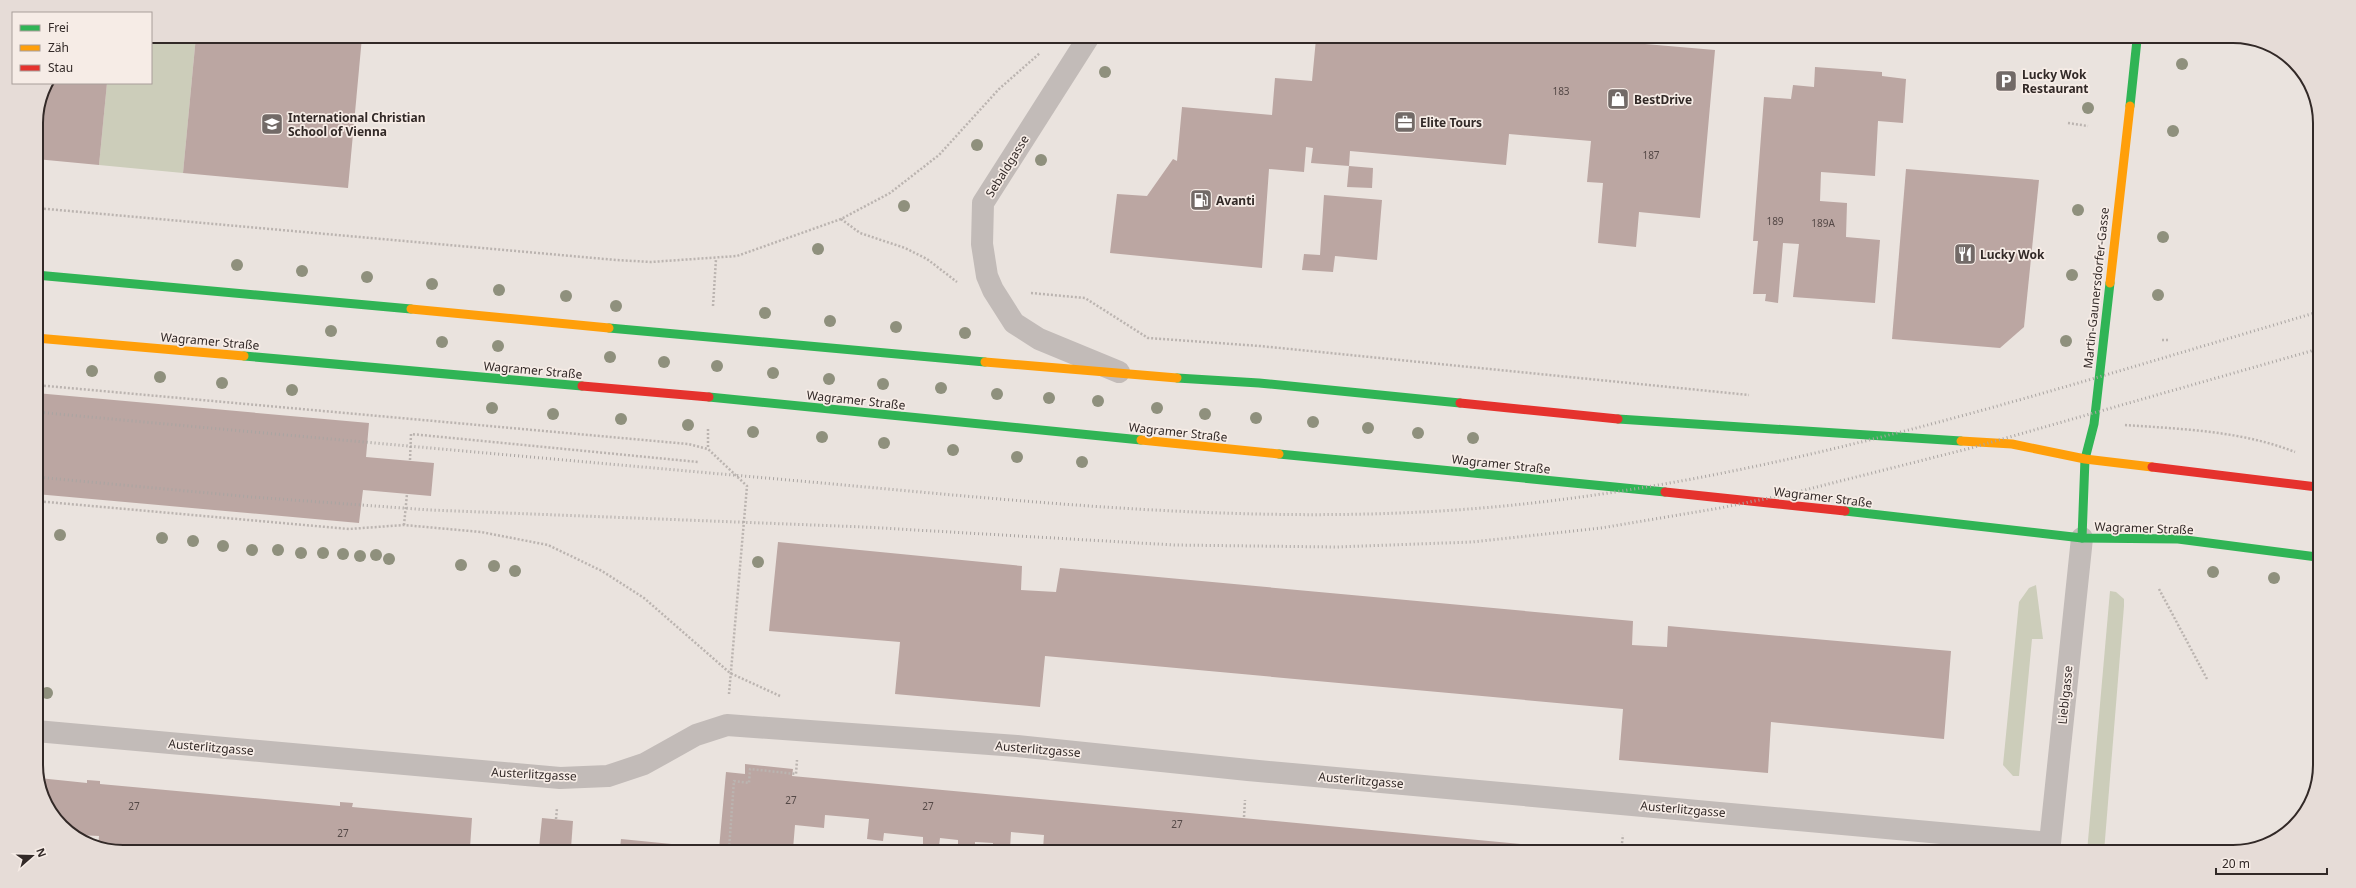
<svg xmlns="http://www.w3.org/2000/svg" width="2356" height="888" viewBox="0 0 2356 888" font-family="'Noto Sans',sans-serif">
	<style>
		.green { fill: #cccdba }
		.building { fill: #bba6a2 }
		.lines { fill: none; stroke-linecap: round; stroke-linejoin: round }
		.path { stroke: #bbb4b0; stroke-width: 2.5; stroke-dasharray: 2 2; stroke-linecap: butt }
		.street { stroke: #c2bbb8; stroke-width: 22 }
		.fast { stroke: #30b455; stroke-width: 9 }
		.slow { stroke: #ff9f0a; stroke-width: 9 }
		.jam { stroke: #e5322d; stroke-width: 9 }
		.rail { stroke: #aaa5a2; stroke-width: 3; stroke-dasharray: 1 3; stroke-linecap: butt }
		.tree { fill: #8f907d }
		.labels { text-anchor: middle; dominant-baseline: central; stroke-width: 3.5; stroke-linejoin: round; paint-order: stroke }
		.number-label { font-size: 10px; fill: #544846 }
		.poi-label { font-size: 12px; font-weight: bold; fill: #322927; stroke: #f6ece6; text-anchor: start }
		.street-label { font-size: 12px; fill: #322927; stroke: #f6ece6 }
		.rim { fill: none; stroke: #322927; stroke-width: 2 }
	</style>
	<rect width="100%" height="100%" fill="#eae3de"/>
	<g class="green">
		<polygon points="151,36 196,36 183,173 99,165 107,83 151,83"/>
		<polygon points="2036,585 2043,639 2032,639 2019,776 2013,776 2003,765 2019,602 2029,588"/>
		<polygon points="2110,591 2116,592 2124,599 2124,606 2104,852 2087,852"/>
	</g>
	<g class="building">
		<polygon points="196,36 362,37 348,188 183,173"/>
		<polygon points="1316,39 1645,39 1645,44 1715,50 1700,218 1639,212 1636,247 1598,243 1603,183 1587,182 1591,141 1509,134 1506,165 1350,151 1349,166 1311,163 1313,148 1306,147 1304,172 1269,169 1262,268 1110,253 1117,194 1147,196 1173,159 1177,161 1182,107 1272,115 1275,78 1312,81"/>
		<polygon points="1815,67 1882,72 1882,76 1906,79 1903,123 1878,121 1875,176 1821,172 1820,201 1847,203 1846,237 1880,240 1875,303 1793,297 1799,244 1783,243 1778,303 1765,301 1766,294 1753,294 1758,241 1753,241 1764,97 1791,99 1793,85 1814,87"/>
		<polygon points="47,83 107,83 99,165 36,159 36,118 43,90"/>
		<polygon points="1349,166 1373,168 1372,188 1347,187"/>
		<polygon points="1906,169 2039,180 2024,327 2000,348 1892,339"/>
		<polygon points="1324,195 1382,200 1377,260 1335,256 1333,272 1302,270 1304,254 1320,255"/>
		<polygon points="36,393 369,423 366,457 434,463 431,496 363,490 359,523 36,494"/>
		<polygon points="778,542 1022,566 1021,590 1056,592 1060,568 1633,621 1632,645 1667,647 1668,626 1951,651 1944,739 1771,722 1768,773 1619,760 1623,709 1045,656 1040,707 895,694 900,642 769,631"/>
		<polygon points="745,764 793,769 792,776 1597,851 1207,850 1187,848 1187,850 1043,849 1044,835 1011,832 1010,849 993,849 993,843 975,842 975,849 958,847 958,840 940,838 939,846 923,844 923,837 884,833 883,841 867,839 869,819 825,815 824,828 795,825 793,849 719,849 726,772 745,774"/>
		<polygon points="39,778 87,783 87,780 100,781 100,784 340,806 340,802 353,803 352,807 472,818 470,848 98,847 99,836 78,835 54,818"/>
		<polygon points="542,818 573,821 571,848 539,848"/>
		<polygon points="621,839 712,848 712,849 620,848"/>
	</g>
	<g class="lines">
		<g class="path">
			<polyline points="2068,123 2088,126"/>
			<polyline points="36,208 616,260 651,262 737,256 841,219 890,193 939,155 999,89 1040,53"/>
			<polyline points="841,219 860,233 905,248 927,259 957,282"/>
			<polyline points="1031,293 1085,298 1148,338 1260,346 1749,395"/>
			<polyline points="713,306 716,259"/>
			<polyline points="2162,340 2170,340"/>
			<polyline points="36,385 688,444 708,449 747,486 729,694"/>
			<path d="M2125,425C2182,429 2242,431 2295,452"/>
			<polyline points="708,429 708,449"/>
			<polyline points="410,460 411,434 698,462"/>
			<polyline points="36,501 349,529 404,525 481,532 548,545 602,571 644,598 730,673 780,696"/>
			<polyline points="404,525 407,494"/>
			<polyline points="2159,589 2207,679"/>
			<polyline points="1244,817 1245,800"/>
			<polyline points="556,819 557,808"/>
			<polyline points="729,849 734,781 749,783 750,769 796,774 797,760"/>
			<polyline points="1621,851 1623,835"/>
		</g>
		<g class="street">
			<polyline points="1088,38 983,203 982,244 987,276 993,290 1014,323 1039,339 1119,372"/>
			<polyline points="36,731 560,778 608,776 644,764 696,735 727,725 1017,746 1248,770 2050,843"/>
			<polyline points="2049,852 2082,538"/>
		</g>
		<g class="fast">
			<polyline points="2130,106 2137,40"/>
			<polyline points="36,275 411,309"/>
			<polyline points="609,328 985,362"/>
			<polyline points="244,356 582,386"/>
			<polyline points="1177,378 1259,383 1460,403"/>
			<polyline points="709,397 1141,440"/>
			<polyline points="1618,419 1961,441"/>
			<polyline points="1279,454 1665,492"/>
			<polyline points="1845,511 2082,538 2178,539 2317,557"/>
			<polyline points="2082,538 2085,459 2094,424 2110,283"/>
		</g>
		<g class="slow">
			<polyline points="2110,283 2130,106"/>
			<polyline points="411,309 609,328"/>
			<polyline points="36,338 244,356"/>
			<polyline points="985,362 1177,378"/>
			<polyline points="1141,440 1279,454"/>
			<polyline points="1961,441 2012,444 2085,459 2152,467"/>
		</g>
		<g class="jam">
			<polyline points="582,386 709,397"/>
			<polyline points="1460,403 1618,419"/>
			<polyline points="2152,467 2317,487"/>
			<polyline points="1665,492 1845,511"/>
		</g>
		<g class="rail">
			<path d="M36,412C294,436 553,459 811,482C1054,504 1298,531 1541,502C1807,471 2062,387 2318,312"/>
			<polyline points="36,477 252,497 430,510 864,527 1174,545 1336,547 1472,542 1601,528 1720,508 1789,494 1971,448 2318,349"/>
		</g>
	</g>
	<g class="tree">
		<circle cx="2182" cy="64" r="6"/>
		<circle cx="1105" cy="72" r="6"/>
		<circle cx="2088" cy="108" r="6"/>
		<circle cx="2173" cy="131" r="6"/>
		<circle cx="977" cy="145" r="6"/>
		<circle cx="1041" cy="160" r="6"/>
		<circle cx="904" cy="206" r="6"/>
		<circle cx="2078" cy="210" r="6"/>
		<circle cx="2163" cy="237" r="6"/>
		<circle cx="818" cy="249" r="6"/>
		<circle cx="237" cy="265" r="6"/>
		<circle cx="302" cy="271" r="6"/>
		<circle cx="2072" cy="275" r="6"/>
		<circle cx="367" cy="277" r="6"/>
		<circle cx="432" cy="284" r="6"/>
		<circle cx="499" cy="290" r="6"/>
		<circle cx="2158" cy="295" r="6"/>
		<circle cx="566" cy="296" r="6"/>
		<circle cx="616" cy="306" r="6"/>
		<circle cx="765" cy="313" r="6"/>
		<circle cx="830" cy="321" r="6"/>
		<circle cx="896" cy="327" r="6"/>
		<circle cx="331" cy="331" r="6"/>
		<circle cx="965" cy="333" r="6"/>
		<circle cx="2066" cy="341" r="6"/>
		<circle cx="442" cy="342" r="6"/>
		<circle cx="498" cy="346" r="6"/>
		<circle cx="610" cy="357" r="6"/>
		<circle cx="664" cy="362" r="6"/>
		<circle cx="717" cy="366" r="6"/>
		<circle cx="92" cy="371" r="6"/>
		<circle cx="773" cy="373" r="6"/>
		<circle cx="160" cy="377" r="6"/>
		<circle cx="829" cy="379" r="6"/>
		<circle cx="222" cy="383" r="6"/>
		<circle cx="883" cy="384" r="6"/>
		<circle cx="941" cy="388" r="6"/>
		<circle cx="292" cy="390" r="6"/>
		<circle cx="997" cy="394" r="6"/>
		<circle cx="1049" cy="398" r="6"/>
		<circle cx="1098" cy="401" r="6"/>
		<circle cx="492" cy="408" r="6"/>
		<circle cx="1157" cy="408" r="6"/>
		<circle cx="553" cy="414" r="6"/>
		<circle cx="1205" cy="414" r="6"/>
		<circle cx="1256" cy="418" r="6"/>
		<circle cx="621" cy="419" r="6"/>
		<circle cx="1313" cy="422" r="6"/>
		<circle cx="688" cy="425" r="6"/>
		<circle cx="1368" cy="428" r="6"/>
		<circle cx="753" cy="432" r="6"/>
		<circle cx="1418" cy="433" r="6"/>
		<circle cx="822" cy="437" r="6"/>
		<circle cx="1473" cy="438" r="6"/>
		<circle cx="884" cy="443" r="6"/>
		<circle cx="953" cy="450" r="6"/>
		<circle cx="1017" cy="457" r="6"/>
		<circle cx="1082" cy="462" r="6"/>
		<circle cx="60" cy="535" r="6"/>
		<circle cx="162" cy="538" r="6"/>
		<circle cx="193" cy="541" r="6"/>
		<circle cx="223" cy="546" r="6"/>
		<circle cx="252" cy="550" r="6"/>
		<circle cx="278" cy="550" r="6"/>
		<circle cx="301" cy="553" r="6"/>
		<circle cx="323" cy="553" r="6"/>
		<circle cx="343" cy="554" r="6"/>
		<circle cx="376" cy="555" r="6"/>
		<circle cx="360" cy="556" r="6"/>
		<circle cx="389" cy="559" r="6"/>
		<circle cx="758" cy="562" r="6"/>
		<circle cx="461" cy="565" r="6"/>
		<circle cx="494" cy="566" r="6"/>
		<circle cx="515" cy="571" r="6"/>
		<circle cx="2213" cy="572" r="6"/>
		<circle cx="2274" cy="578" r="6"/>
		<circle cx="47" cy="693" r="6"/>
	</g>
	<defs>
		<g id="parking-square" transform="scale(1.15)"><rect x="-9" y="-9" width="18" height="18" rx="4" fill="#726a67" stroke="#f6ece6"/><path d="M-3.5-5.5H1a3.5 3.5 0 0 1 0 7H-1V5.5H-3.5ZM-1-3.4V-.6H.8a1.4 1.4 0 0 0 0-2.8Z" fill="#fff"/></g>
		<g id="shop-square" transform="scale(1.15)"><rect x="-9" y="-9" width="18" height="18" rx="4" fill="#726a67" stroke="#f6ece6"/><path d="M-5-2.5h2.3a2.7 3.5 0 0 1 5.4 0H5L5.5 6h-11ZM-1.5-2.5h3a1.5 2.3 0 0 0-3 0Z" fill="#fff"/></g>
		<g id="office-square" transform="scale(1.15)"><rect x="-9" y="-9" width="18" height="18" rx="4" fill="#726a67" stroke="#f6ece6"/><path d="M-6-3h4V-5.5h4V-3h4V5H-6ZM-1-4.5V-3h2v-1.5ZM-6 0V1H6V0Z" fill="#fff"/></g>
		<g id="school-square" transform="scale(1.15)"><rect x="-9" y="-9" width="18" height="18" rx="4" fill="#726a67" stroke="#f6ece6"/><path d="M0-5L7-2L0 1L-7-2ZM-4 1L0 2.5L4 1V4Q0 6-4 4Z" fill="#fff"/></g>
		<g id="fuel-square" transform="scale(1.15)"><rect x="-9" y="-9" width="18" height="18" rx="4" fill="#726a67" stroke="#f6ece6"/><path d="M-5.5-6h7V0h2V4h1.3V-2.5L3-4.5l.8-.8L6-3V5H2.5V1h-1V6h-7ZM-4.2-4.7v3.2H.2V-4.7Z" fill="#fff"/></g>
		<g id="restaurant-square" transform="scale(1.15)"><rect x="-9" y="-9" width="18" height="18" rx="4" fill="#726a67" stroke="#f6ece6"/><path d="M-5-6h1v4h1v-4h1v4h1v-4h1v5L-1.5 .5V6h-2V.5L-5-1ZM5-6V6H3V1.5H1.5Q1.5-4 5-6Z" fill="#fff"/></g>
	</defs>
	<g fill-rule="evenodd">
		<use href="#parking-square" x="2006" y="81"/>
		<use href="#shop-square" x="1618" y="99"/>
		<use href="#office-square" x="1405" y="122"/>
		<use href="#school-square" x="272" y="124"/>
		<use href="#fuel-square" x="1201" y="200"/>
		<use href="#restaurant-square" x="1965" y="254"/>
	</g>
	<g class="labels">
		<g class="number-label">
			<text x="1561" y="91">183</text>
			<text x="1651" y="155">187</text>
			<text x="1775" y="221">189</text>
			<text x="1823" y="223">189A</text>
			<text x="791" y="800">27</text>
			<text x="134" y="806">27</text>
			<text x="928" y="806">27</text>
			<text x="1177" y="824">27</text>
			<text x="343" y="833">27</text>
		</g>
		<g class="poi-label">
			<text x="2022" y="74">Lucky Wok<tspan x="2022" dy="14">Restaurant</tspan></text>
			<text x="1634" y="99">BestDrive</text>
			<text x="288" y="117">International Christian<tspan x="288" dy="14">School of Vienna</tspan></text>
			<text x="1420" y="122">Elite Tours</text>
			<text x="1216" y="200">Avanti</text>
			<text x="1980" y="254">Lucky Wok</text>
		</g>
		<g class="street-label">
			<text transform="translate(1007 166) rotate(-58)">Sebaldgasse</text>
			<text transform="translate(2096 288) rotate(-84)">Martin-Gaunersdorfer-Gasse</text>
			<text transform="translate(210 341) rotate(5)">Wagramer Straße</text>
			<text transform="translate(533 370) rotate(5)">Wagramer Straße</text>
			<text transform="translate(856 400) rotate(6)">Wagramer Straße</text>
			<text transform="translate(1178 432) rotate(6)">Wagramer Straße</text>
			<text transform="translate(1501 464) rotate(6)">Wagramer Straße</text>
			<text transform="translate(1823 497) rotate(7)">Wagramer Straße</text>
			<text transform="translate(2144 528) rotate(2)">Wagramer Straße</text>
			<text transform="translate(2065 695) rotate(-84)">Lieblgasse</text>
			<text transform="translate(211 747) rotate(5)">Austerlitzgasse</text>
			<text transform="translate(1038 749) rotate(5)">Austerlitzgasse</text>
			<text transform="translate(534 774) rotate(3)">Austerlitzgasse</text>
			<text transform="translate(1361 780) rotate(5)">Austerlitzgasse</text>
			<text transform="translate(1683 809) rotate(5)">Austerlitzgasse</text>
		</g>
	</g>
	<path d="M0 0H2356V888H0ZM123 43H2233A80 80 0 0 1 2313 123V765A80 80 0 0 1 2233 845H123A80 80 0 0 1 43 765V123A80 80 0 0 1 123 43Z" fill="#e6dcd7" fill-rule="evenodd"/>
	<path class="rim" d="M123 43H2233A80 80 0 0 1 2313 123V765A80 80 0 0 1 2233 845H123A80 80 0 0 1 43 765V123A80 80 0 0 1 123 43Z"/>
	<rect x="12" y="12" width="140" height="72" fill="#f6ece6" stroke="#a89e9a"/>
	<rect x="20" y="25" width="20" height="6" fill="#30b455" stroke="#a89e9a"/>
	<text x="48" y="32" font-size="12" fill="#322927">Frei</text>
	<rect x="20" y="45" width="20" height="6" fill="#ff9f0a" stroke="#a89e9a"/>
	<text x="48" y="52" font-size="12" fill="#322927">Zäh</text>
	<rect x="20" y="65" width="20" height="6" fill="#e5322d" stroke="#a89e9a"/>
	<text x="48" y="72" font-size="12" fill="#322927">Stau</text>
	<g transform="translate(32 856) rotate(70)" stroke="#f6ece6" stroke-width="3" paint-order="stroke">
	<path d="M0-3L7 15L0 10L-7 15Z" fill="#322927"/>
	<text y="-6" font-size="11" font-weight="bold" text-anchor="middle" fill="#322927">N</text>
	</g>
	<path d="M2216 868v6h111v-6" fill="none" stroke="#322927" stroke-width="2"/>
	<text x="2222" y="868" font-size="12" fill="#322927" stroke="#f6ece6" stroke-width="3" paint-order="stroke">20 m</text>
</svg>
